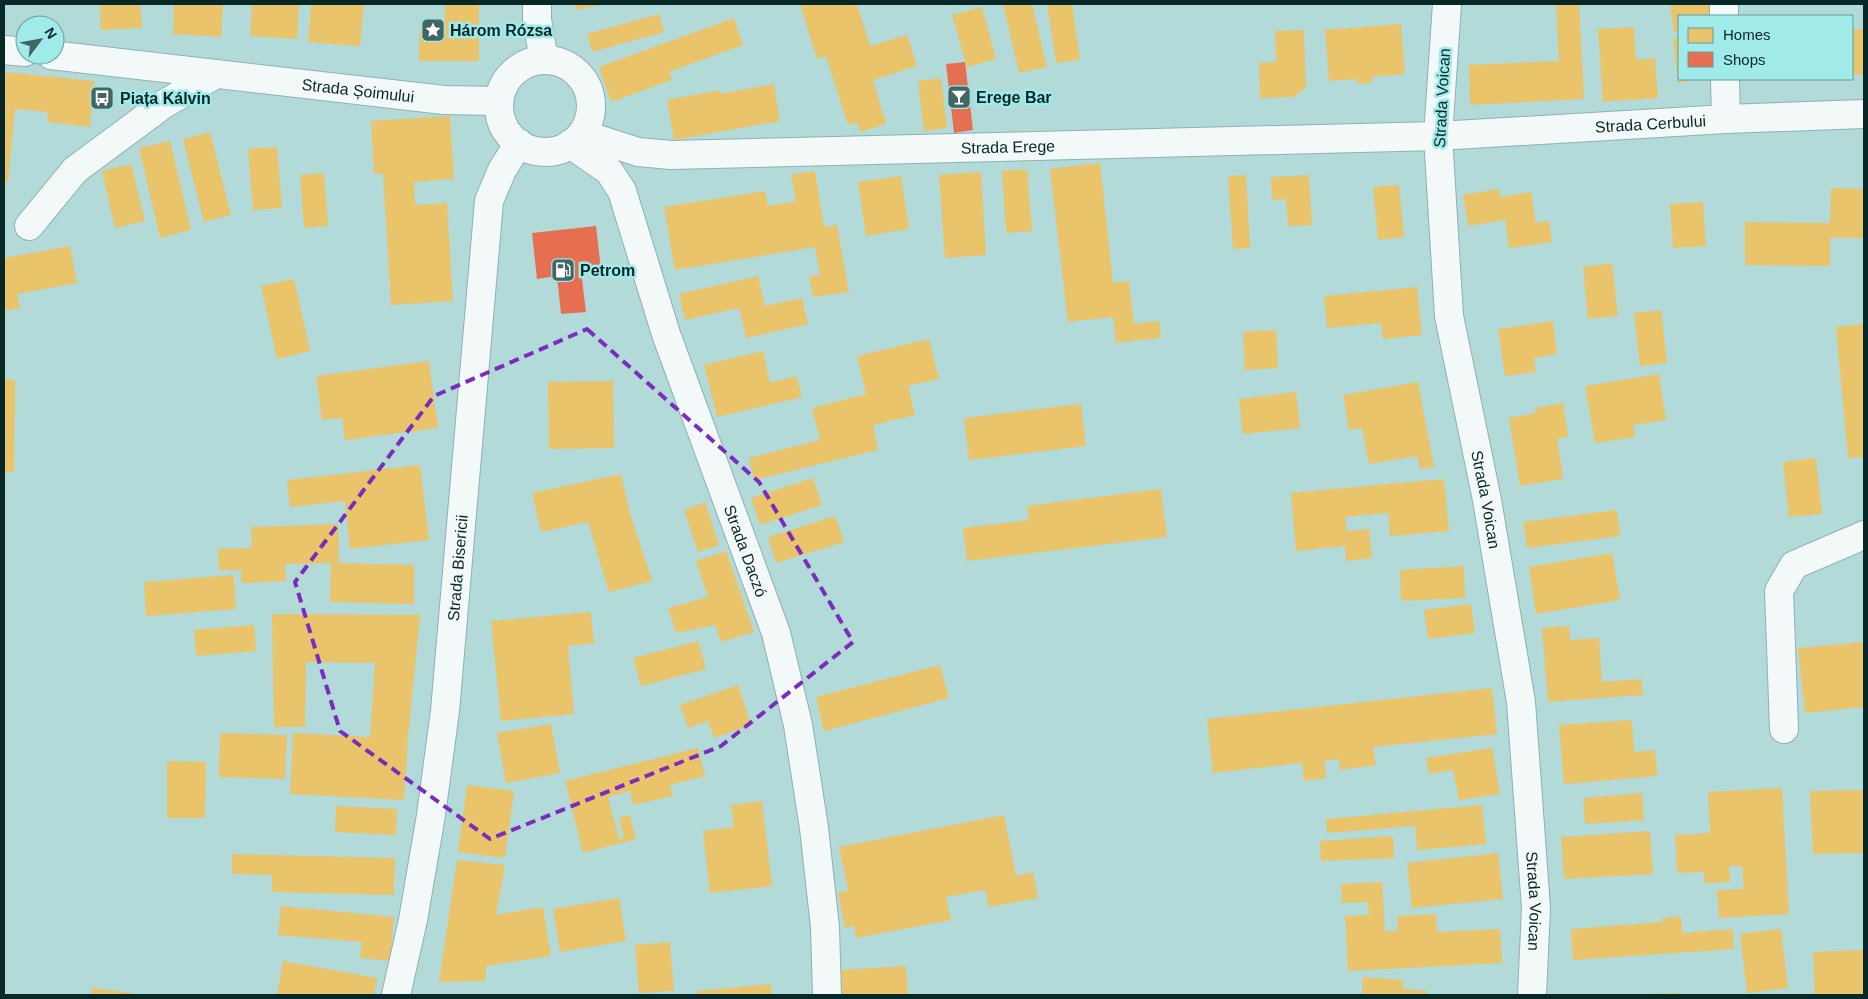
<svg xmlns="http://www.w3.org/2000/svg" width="1868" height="999" viewBox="0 0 1868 999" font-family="Arial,sans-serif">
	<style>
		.homes { fill: #e9c46a }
		.shops { fill: #e76f51 }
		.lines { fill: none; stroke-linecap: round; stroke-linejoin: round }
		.minor-casing { stroke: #90b1b0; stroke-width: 30 }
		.major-casing { stroke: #90b1b0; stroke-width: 30 }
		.minor { stroke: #f3f9f9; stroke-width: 28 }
		.major { stroke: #f3f9f9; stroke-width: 28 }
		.marked { fill: none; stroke: #7b2cbf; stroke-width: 4; stroke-dasharray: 10 6; stroke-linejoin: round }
		.labels { text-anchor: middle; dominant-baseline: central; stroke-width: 5; stroke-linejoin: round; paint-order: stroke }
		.poi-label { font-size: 16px; font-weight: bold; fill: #072827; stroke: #a0ebe9; text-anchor: start }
		.street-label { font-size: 16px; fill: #072827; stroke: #a0ebe9 }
	</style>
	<rect width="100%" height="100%" fill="#b1dad9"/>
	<g class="homes">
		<polygon points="100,4 140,4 142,28 101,30"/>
		<polygon points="174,4 223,4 221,37 173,34"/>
		<polygon points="252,4 299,4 297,39 250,36"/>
		<polygon points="311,4 364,4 360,46 308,42"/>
		<polygon points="445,4 479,4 479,61 419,61 420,28 445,28"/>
		<polygon points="574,4 601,4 601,5 576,10"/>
		<polygon points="800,4 857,4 870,46 907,35 917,66 873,80 886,124 860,132 857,122 848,125 826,56 817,59"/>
		<polygon points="1003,4 1032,4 1047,67 1019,73"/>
		<polygon points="1047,4 1072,4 1080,60 1056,63"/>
		<polygon points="1556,4 1579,4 1584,99 1470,105 1469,65 1559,61"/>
		<polygon points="1670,4 1709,4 1710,16 1679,16 1679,31 1674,32"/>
		<polygon points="982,7 996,59 967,67 952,15"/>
		<polygon points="659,14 664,32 592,52 587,34"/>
		<polygon points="734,18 743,45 669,72 672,80 611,102 599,67"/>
		<polygon points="1401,24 1405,74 1371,77 1372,83 1358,84 1357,79 1329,81 1325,30"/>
		<polygon points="1634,27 1636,60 1655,58 1658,98 1603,102 1598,29"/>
		<polygon points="1864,29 1864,74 1852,75 1852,30"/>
		<polygon points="1304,30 1306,88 1293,97 1260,98 1259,63 1276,62 1275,31"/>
		<polygon points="1679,38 1679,79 1694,80 1678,83 1673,39"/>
		<polygon points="4,72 94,81 90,127 47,122 48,112 15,109 8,183 4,182"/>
		<polygon points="941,78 947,128 924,131 918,81"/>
		<polygon points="774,84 780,121 674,140 667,100 720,90 720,94"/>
		<polygon points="450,116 454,179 414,182 415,205 447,203 453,301 391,305 383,173 374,174 371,121"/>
		<polygon points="210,132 231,215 204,222 183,139"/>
		<polygon points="170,141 191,230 160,238 139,148"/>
		<polygon points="277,147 282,208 253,210 248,149"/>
		<polygon points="1100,163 1113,283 1129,281 1134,324 1159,321 1161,338 1116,343 1113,317 1068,322 1050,169"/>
		<polygon points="131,164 145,221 115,228 102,171"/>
		<polygon points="1027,169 1032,231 1006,233 1002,171"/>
		<polygon points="815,171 824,227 837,225 849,292 813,297 809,276 820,275 815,247 675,270 664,207 765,191 768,206 796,201 791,175"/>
		<polygon points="981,172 986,255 945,258 939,175"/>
		<polygon points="324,173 328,226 304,228 300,175"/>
		<polygon points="1246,175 1250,248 1233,249 1228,176"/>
		<polygon points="1309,175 1312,225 1288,226 1286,199 1272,200 1271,177"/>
		<polygon points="901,176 909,229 866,236 858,182"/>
		<polygon points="1399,185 1404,237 1378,240 1373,187"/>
		<polygon points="1831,188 1864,189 1864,238 1830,238 1830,266 1745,265 1745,222 1830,223"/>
		<polygon points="1499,189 1500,197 1531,192 1536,223 1549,221 1552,242 1509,248 1505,220 1468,226 1463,195"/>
		<polygon points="1703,202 1706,246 1673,248 1670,204"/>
		<polygon points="70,246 77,283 17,294 20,308 4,311 4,258"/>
		<polygon points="1612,263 1618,316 1588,319 1583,267"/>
		<polygon points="758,276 765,306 802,298 808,324 746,338 739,308 685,320 679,294"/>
		<polygon points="294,279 310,351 277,359 261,286"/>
		<polygon points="1417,287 1422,335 1383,339 1381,323 1327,328 1324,296"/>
		<polygon points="1661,310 1667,363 1640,366 1634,313"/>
		<polygon points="1553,321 1557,354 1534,358 1536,372 1505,376 1498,329"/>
		<polygon points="1864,324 1864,457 1848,458 1836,327"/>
		<polygon points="1276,330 1278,368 1245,370 1243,332"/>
		<polygon points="929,339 939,379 908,386 915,415 873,425 878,450 754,480 749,458 820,440 812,408 866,394 857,356"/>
		<polygon points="763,351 770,383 796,376 802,397 717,417 704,365"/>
		<polygon points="429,361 438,428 345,440 342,418 322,420 316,376"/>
		<polygon points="1659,374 1666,420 1633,425 1635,437 1595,443 1585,386"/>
		<polygon points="4,379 15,380 14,472 4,472"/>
		<polygon points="613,381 614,448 549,449 548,382"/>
		<polygon points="1418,382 1434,467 1420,469 1417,456 1369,464 1362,428 1349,430 1343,395"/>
		<polygon points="1296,392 1300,428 1243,434 1239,399"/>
		<polygon points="1563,403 1568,437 1557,439 1563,479 1520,486 1509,418 1536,413 1535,408"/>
		<polygon points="1081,404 1086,446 969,460 964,418"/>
		<polygon points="1816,458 1822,514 1789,517 1783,462"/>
		<polygon points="420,465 429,540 350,549 345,501 290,507 287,480"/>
		<polygon points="621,474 630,513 652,581 609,592 588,522 541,532 532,493"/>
		<polygon points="813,478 822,505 760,525 751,498"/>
		<polygon points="1444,479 1449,531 1390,536 1388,513 1345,517 1347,531 1369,529 1372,558 1346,561 1345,546 1296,551 1291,493"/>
		<polygon points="1161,489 1167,537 967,561 963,528 1029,520 1027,506"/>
		<polygon points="705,502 719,545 698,552 684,510"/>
		<polygon points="1617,510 1620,536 1527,548 1523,522"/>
		<polygon points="835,516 844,542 776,563 768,537"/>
		<polygon points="338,524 339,563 414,565 414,604 330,602 331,563 285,564 286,581 241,583 241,570 219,570 218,549 252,548 251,527"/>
		<polygon points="726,551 754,632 721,642 715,625 676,633 668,608 708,597 696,561"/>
		<polygon points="1612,553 1620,600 1536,614 1529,567"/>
		<polygon points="1464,566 1465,598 1401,601 1400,570"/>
		<polygon points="234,575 236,609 146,616 144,582"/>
		<polygon points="1471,604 1475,633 1428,639 1424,610"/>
		<polygon points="591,612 594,643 568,646 574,714 501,721 491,621"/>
		<polygon points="272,614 420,615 408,738 404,800 290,794 293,733 370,737 375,663 306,662 305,727 274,727"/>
		<polygon points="254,625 256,651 196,656 194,630"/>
		<polygon points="1569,626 1570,640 1599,638 1602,682 1641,679 1643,695 1548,702 1542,628"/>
		<polygon points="698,641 706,669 641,686 633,658"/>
		<polygon points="1864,642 1864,707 1805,713 1798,648"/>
		<polygon points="940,665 949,698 824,731 816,697"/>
		<polygon points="738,685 751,725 714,738 708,721 688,728 680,705"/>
		<polygon points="1492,688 1497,734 1373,747 1376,765 1340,770 1339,759 1324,761 1326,778 1304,781 1302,763 1213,773 1207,719"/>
		<polygon points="1632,720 1634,752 1655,750 1657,776 1564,784 1559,725"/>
		<polygon points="551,724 560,773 506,783 497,733"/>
		<polygon points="220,733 287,735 285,779 219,777"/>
		<polygon points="698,748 705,776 670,785 673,796 633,805 630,791 608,797 619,839 624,837 619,818 630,815 636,839 583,853 565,781"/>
		<polygon points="1492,748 1500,794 1459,800 1453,770 1429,774 1426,758"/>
		<polygon points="167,761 206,762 205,818 167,818"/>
		<polygon points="467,785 514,791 505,858 458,852"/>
		<polygon points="1782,788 1789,914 1719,918 1717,890 1744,889 1742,866 1729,866 1730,882 1704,883 1704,872 1677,873 1675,835 1710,833 1708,792"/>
		<polygon points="1864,790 1864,853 1813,854 1810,791"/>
		<polygon points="1642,793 1644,820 1585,824 1583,798"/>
		<polygon points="762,801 772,886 710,893 703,831 734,827 731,805"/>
		<polygon points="1482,805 1486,844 1417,850 1415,826 1327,833 1326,819"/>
		<polygon points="336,806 397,809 396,835 335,832"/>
		<polygon points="1004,815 1016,876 1033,872 1038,898 989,907 985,890 946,897 951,920 856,938 854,926 845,928 838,893 848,890 839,847"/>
		<polygon points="1650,831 1653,874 1564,879 1561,837"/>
		<polygon points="1393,836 1394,858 1321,861 1320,841"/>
		<polygon points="1498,853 1503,899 1412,908 1407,863"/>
		<polygon points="232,854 395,858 394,895 272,892 272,875 232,874"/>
		<polygon points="457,860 505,865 496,915 543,907 551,956 486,966 485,981 439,982"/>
		<polygon points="1382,882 1385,931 1398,931 1397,916 1436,914 1437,932 1500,929 1502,963 1348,971 1345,916 1369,915 1368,902 1342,903 1341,884"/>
		<polygon points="619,898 626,941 560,952 553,909"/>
		<polygon points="281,906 394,917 390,961 360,958 362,942 278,935"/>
		<polygon points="1681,916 1682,933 1733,929 1734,949 1573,960 1571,929 1663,922 1662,918"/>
		<polygon points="1781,929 1788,988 1747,993 1740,934"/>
		<polygon points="670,942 674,991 639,993 635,945"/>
		<polygon points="1864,950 1864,995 1815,995 1813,952"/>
		<polygon points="283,961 377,978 374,995 277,995"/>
		<polygon points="906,966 908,995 843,995 841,970"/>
		<polygon points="1363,977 1403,980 1403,989 1427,991 1426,995 1362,995"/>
		<polygon points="771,984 772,995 697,995 697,991"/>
		<polygon points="92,988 132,993 131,995 91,995"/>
		<polygon points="1678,993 1678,995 1648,995 1648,994"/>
	</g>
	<g class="shops">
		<polygon points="965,62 973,130 954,133 946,64"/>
		<polygon points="596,226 601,269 581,271 586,312 561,314 557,276 537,279 532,233"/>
	</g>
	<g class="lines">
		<g class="minor-casing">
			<g id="minor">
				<path id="s1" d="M1447,4L1438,136L1449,316L1487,500L1521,702L1536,908L1532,995"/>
				<polyline points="1724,4 1724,16"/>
				<polyline points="1725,79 1726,119"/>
				<path id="s2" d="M582,134L638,152L671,155L1438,136L1726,119L1864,114"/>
				<path id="s3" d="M570,144L609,171L622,191L666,334L776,633L798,725L814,828L825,927L827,995"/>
				<polyline points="29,226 75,170 164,104 216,74"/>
				<polyline points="1784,729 1779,591 1794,565 1864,535"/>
				<path id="s4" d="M396,995L413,920L431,815L445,711L489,201L502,170L519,143"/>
			</g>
		</g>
		<g class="major-casing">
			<g id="major">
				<polyline points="537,4 537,20 544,60"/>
				<polyline points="4,50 25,52"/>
				<path id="s5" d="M51,55L444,100L499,101"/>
				<circle cx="545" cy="106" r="46"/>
			</g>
		</g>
		<use href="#minor" class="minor"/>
		<use href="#major" class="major"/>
	</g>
	<path class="marked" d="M587,329L759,482L853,642L721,746L490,839L340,731L295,582L434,396Z"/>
	<defs>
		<g id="sight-square" transform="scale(1.25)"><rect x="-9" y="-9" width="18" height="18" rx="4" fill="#426665" stroke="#a0ebe9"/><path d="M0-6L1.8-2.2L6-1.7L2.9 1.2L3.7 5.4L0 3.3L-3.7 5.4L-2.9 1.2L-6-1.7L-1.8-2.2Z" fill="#fff"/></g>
		<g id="bar-square" transform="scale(1.25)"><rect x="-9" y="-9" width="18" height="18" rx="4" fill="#426665" stroke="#a0ebe9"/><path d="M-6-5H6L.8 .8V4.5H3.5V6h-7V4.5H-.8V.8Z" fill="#fff"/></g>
		<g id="bus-square" transform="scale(1.25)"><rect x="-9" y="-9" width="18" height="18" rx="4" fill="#426665" stroke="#a0ebe9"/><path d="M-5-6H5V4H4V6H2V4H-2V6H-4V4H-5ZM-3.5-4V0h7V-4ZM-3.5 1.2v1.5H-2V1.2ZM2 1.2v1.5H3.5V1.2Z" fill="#fff"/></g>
		<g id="fuel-square" transform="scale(1.25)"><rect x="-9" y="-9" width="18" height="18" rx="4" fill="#426665" stroke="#a0ebe9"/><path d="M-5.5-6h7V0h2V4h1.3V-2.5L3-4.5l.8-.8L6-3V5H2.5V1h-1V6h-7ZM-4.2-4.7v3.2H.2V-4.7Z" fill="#fff"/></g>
	</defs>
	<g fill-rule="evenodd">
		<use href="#sight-square" x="433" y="30"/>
		<use href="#bar-square" x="959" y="97"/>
		<use href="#bus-square" x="102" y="98"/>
		<use href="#fuel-square" x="563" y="270"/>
	</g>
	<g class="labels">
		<g class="poi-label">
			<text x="450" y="30">Három Rózsa</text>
			<text x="976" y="97">Erege Bar</text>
			<text x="120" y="98">Piața Kálvin</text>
			<text x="580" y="270">Petrom</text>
		</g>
		<g class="street-label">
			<text stroke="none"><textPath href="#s5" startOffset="309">Strada Șoimului</textPath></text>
			<text transform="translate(1442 98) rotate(-87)">Strada Voican</text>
			<text stroke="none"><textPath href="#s2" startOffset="1072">Strada Cerbului</textPath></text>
			<text stroke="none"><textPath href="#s2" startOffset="429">Strada Erege</textPath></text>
			<text stroke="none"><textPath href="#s1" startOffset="500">Strada Voican</textPath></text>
			<text stroke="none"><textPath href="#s3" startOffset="452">Strada Daczó</textPath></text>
			<text stroke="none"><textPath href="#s4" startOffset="432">Strada Bisericii</textPath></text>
			<text stroke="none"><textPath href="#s1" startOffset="905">Strada Voican</textPath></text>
		</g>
	</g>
	<rect width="1868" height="999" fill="none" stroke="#072827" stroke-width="10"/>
	<rect x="1678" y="15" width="175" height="65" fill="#a0ebe9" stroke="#639d9b"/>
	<rect x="1688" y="28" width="25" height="15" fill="#e9c46a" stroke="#639d9b"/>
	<text x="1723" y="40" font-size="15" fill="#072827">Homes</text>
	<rect x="1688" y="52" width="25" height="15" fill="#e76f51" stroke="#639d9b"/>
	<text x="1723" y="65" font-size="15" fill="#072827">Shops</text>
	<g transform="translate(40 40) rotate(58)"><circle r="24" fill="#a0ebe9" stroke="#639d9b"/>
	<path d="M0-4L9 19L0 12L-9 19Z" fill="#426665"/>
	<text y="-8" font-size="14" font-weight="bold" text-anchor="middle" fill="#072827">N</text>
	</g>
</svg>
